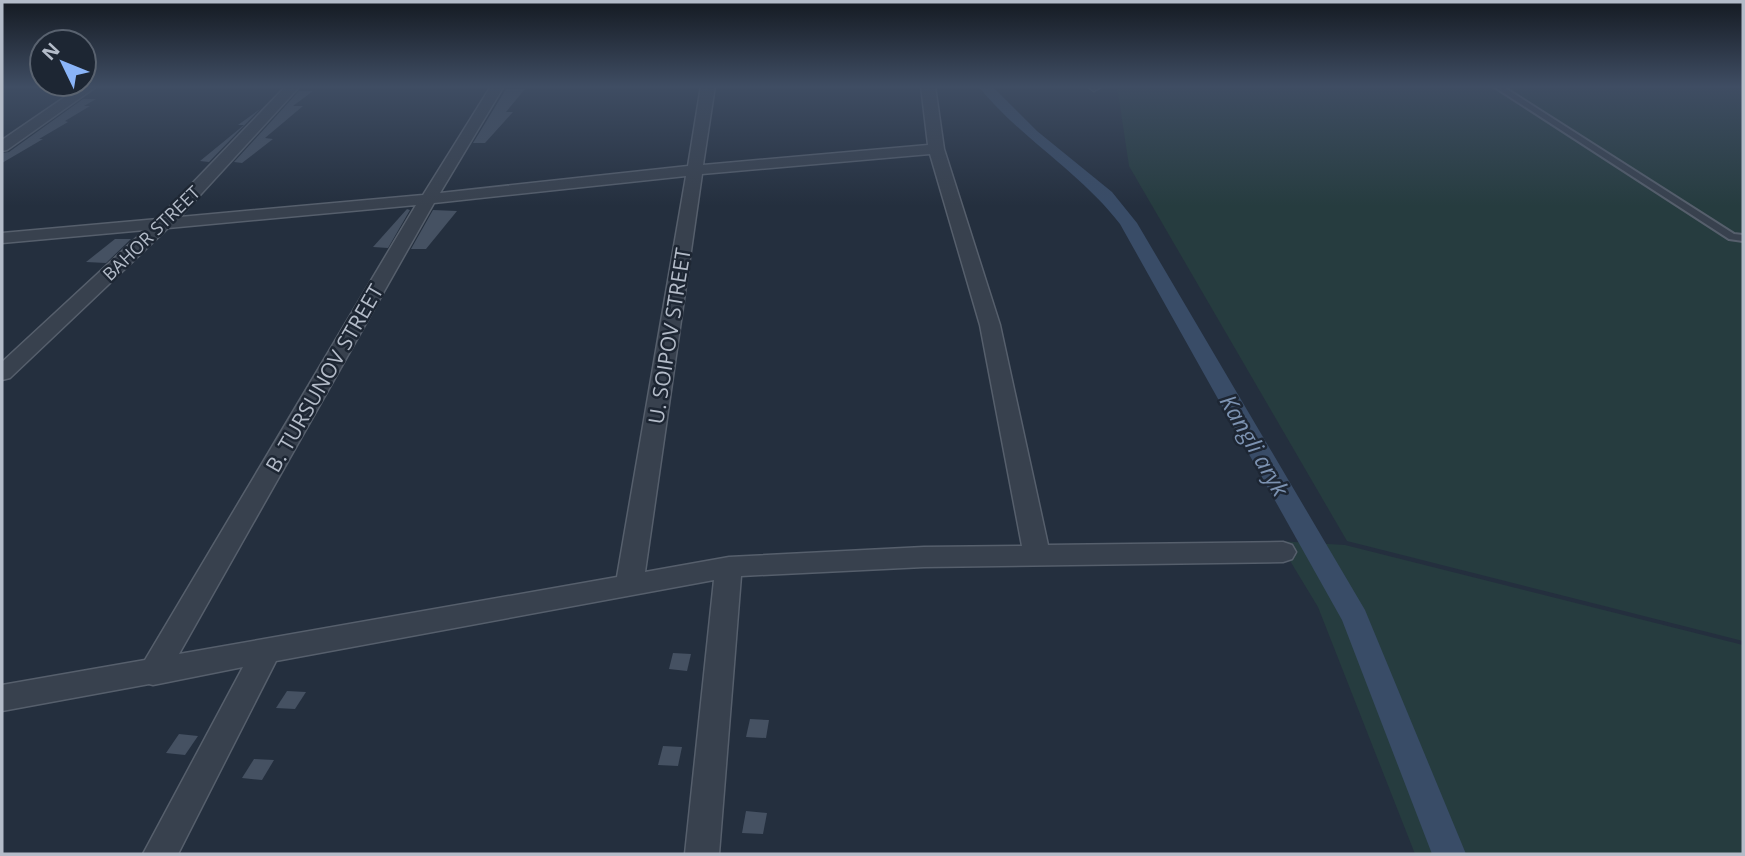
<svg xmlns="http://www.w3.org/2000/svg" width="1745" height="856" viewBox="0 0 1745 856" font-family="'Open Sans',sans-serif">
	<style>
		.green { fill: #263c3f }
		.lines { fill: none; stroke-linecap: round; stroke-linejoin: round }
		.canal { fill: #394c67; fill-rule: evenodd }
		.building { fill: #455162 }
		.service-casing { stroke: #565f6c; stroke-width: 4 }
		.minor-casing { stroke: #565f6c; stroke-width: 3 }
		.service { fill: #38414e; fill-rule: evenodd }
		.minor { fill: #38414e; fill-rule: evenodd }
		.labels { text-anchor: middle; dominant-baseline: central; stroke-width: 5; stroke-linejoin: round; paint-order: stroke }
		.far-street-label { font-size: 18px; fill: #b4bcc9; stroke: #1d2633 }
		.street-label { font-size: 21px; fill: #b4bcc9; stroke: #1d2633 }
		.water-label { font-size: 23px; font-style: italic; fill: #7c92b1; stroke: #1d2633 }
	</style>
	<rect width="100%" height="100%" fill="#242f3e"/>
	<g class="green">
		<polygon points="1117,86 1743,86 1743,641 1347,541 1129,166"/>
		<polygon points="1278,541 1345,545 1743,645 1743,854 1415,854 1318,607"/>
	</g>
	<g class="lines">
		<path class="canal" d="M978,86H992L1037,131L1112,192L1137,223L1365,610L1466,854H1432L1342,620L1120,224C1080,172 1020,138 978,86Z"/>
	</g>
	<g class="building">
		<polygon points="506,89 525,89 506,112 513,112 485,143 473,143"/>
		<polygon points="299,91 313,91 293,106 303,106 265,138 273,139 242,163 234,162"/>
		<polygon points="83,99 96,99 84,106 90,106 65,121 68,122 39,139 43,139 2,163 2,153 9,152"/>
		<polygon points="260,109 209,162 200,161 244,125 238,125"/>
		<polygon points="407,209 410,210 388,248 373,247"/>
		<polygon points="433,210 457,211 426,249 411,249"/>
		<polygon points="115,239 131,239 106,263 86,262"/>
		<polygon points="673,653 691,654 687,671 669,669"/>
		<polygon points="287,691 306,692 295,709 276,708"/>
		<polygon points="750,719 769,720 766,738 746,737"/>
		<polygon points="179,734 198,736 185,755 166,753"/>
		<polygon points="663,746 682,747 678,766 658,765"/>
		<polygon points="254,759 274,760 262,780 242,778"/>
		<polygon points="746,811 767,813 763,834 742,833"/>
	</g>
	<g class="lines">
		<g class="service-casing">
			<polygon id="service" points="1493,86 1502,86 1734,234 1743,235 1743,241 1729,239"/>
		</g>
		<g class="minor-casing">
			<g id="minor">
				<polygon points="81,86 97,86 7,150 2,151 2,140"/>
				<path d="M286,86H300L180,217L423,195L491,86H504L440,193L688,166L701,86H715L703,165L928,145L921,86H935L944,149L1000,325L1048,545L1283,542L1292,545L1296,552L1292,559L1283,562L924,567L741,576L719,854H685L714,580L276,661L178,854H143L243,667L153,685L149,684L2,711V685L145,660L416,205L168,228L10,378L2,380V362L145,230L2,243V233L158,219ZM930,154L980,325L1022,546L924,547L729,557L645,572L702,174ZM686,176L617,577L179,654L434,203Z"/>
				<polygon points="1087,86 1100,86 1101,87 1094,91"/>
			</g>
		</g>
		<use href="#service" class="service"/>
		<use href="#minor" class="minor"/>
	</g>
	<linearGradient id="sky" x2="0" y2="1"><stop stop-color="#141a22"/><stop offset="0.42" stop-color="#3f4d63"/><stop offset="1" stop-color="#3f4d63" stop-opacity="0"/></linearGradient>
	<rect width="1745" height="206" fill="url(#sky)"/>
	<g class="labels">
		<g class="far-street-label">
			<text transform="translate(151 233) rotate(-44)">BAHOR STREET</text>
		</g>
		<g class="street-label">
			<text transform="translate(669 336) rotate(-81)">U. SOIPOV STREET</text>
			<text transform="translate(324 378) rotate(-60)">B. TURSUNOV STREET</text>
		</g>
		<g class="water-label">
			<text transform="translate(1255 445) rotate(60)">Kangli aryk</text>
		</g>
	</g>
	<rect width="1745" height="856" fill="none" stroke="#b4bcc9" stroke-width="7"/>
	<g transform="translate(63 63) rotate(313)"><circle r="33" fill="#1d2633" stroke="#59626f" stroke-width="2"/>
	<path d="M0-5L12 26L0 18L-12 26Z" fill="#8ab4f8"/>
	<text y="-10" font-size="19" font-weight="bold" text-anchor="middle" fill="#b4bcc9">N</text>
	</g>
</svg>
